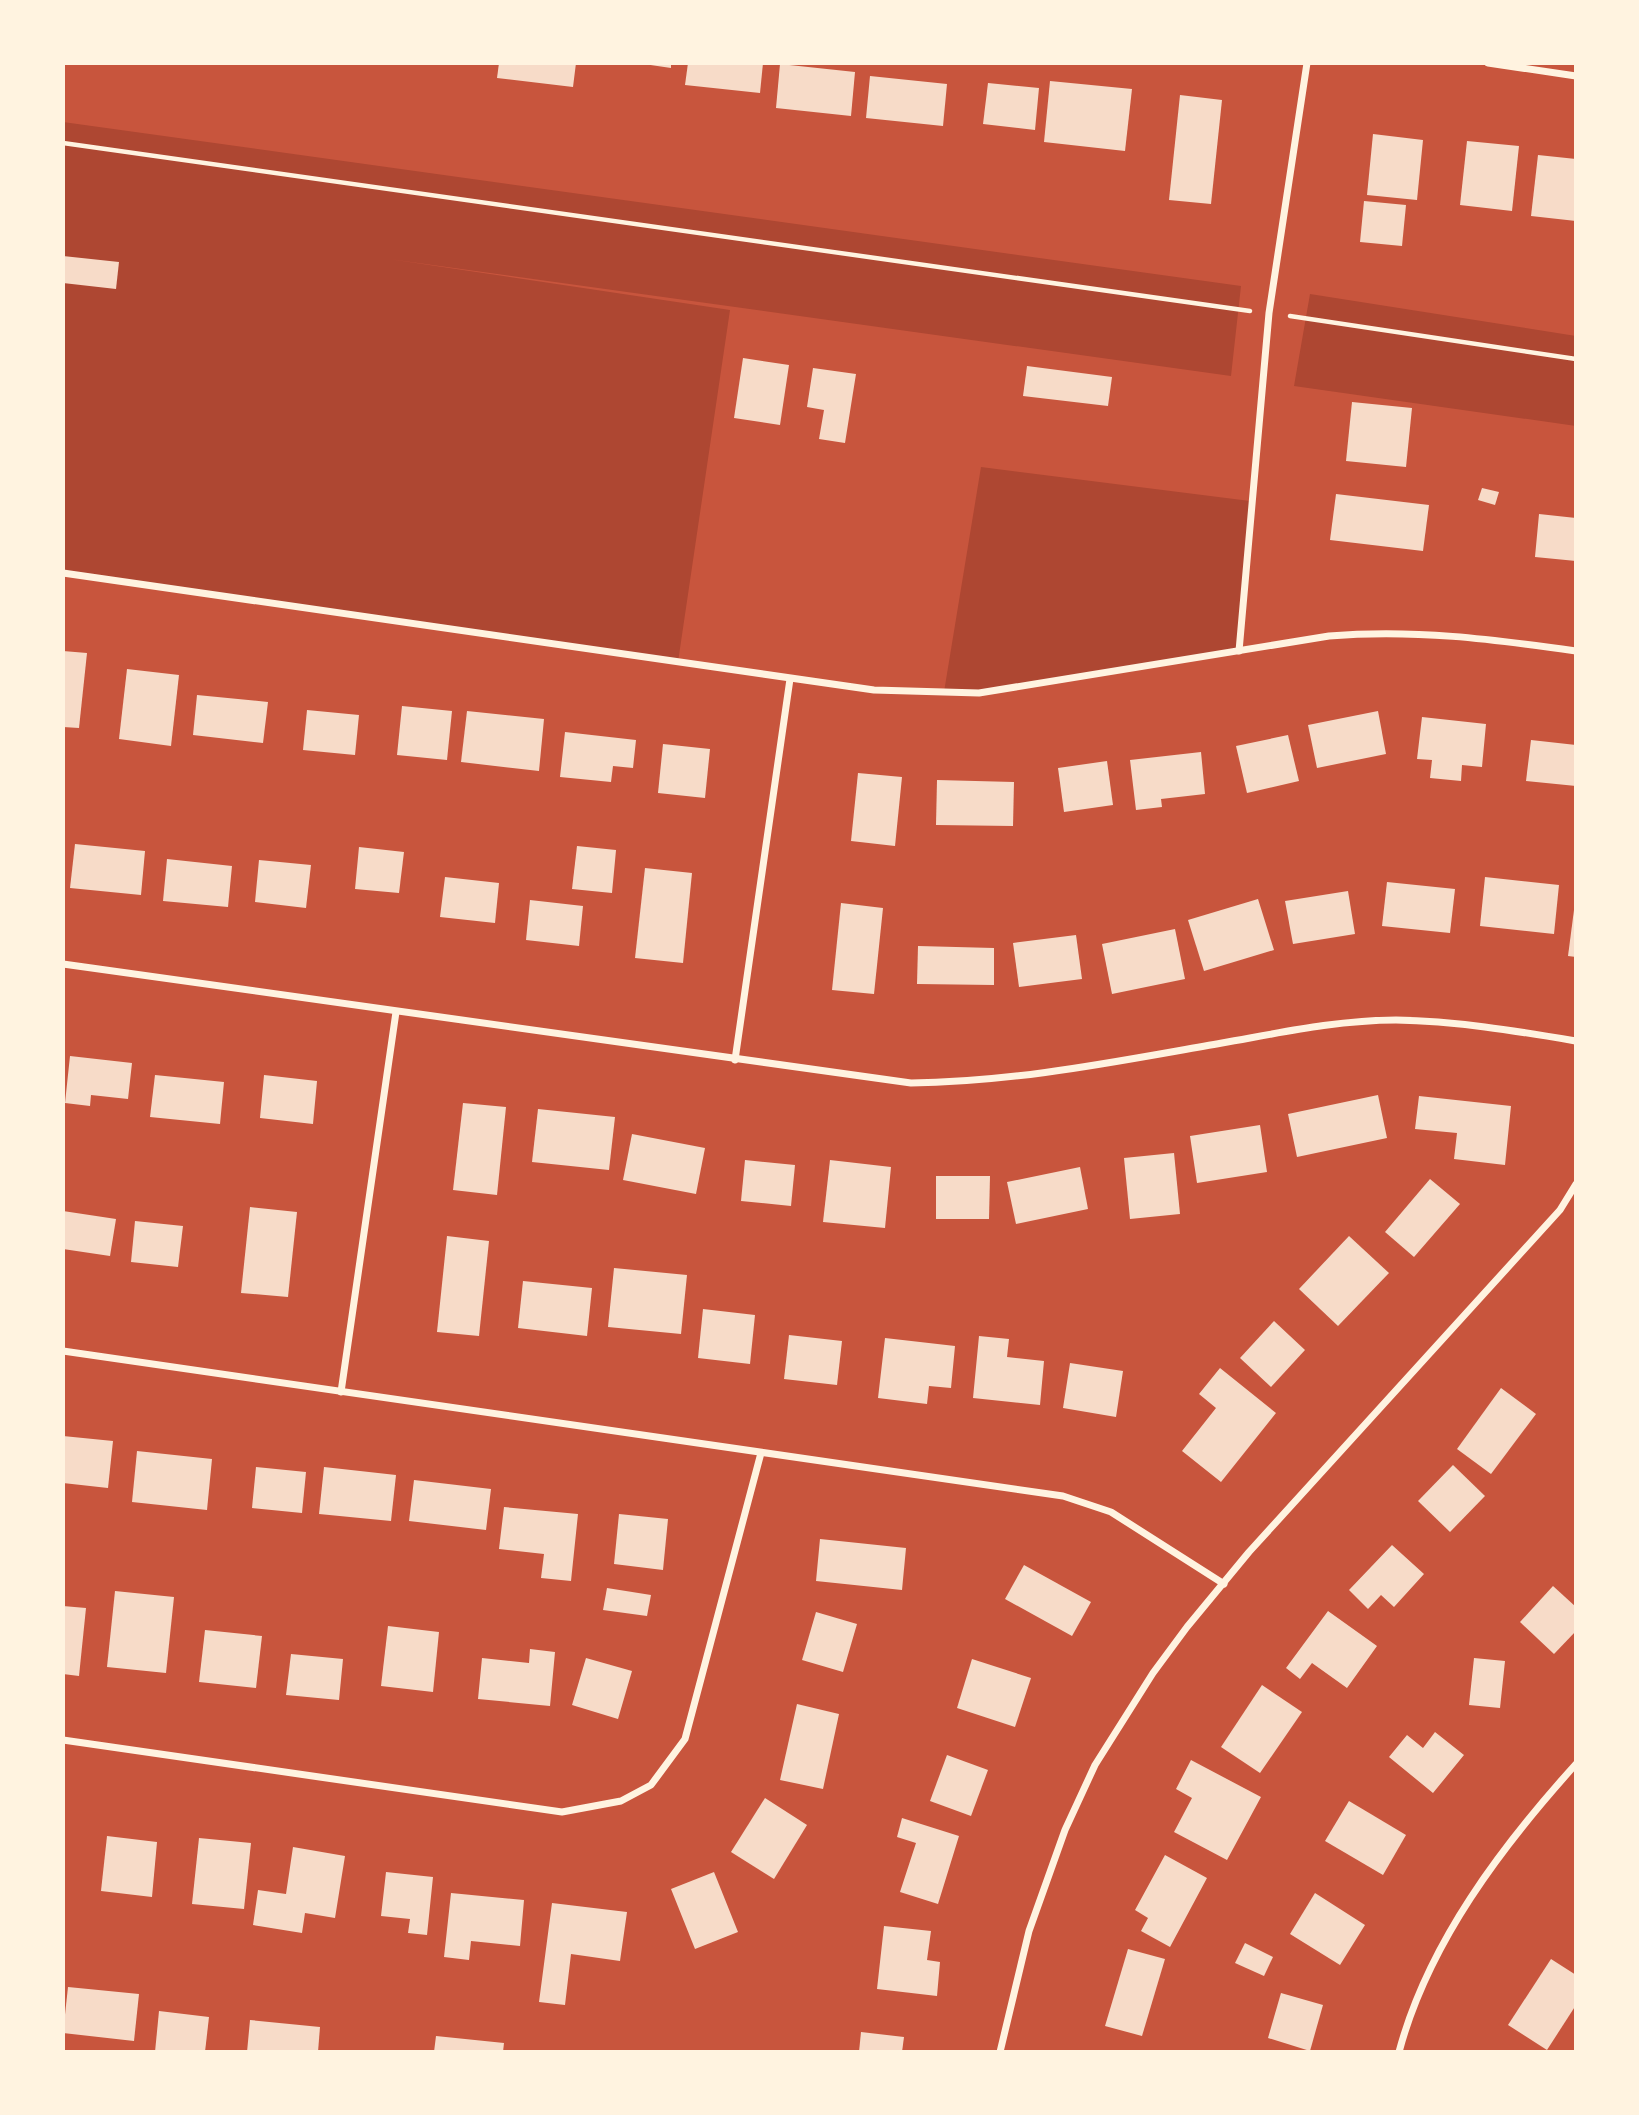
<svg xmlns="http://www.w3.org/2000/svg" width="1639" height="2115" viewBox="0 0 1639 2115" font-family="'IBM Plex Serif',serif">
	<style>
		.green { fill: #ae4732 }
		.building { fill: #f7dbc8 }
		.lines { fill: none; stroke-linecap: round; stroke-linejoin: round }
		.path { stroke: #fff3e0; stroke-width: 4.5 }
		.minor { stroke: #fff3e0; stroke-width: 7 }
	</style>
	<rect width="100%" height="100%" fill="#c8553d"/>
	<g class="green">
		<polygon points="63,122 1241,286 1231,376 389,259 730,310 678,662 63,573"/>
		<polygon points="1310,294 1576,336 1576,426 1294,386"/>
		<polygon points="981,467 1250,501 1239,651 973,693 944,692"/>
	</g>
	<g class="building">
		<polygon points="499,63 576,63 573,87 497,78"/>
		<polygon points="637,63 671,63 671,68"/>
		<polygon points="688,63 763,63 760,93 685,85"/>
		<polygon points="780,64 855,72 851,116 776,108"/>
		<polygon points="870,76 947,84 943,126 866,118"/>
		<polygon points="1050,81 1132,89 1125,151 1044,142"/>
		<polygon points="988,83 1039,88 1035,130 983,124"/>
		<polygon points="1180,95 1222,100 1211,204 1169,200"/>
		<polygon points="1373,134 1423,140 1417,200 1367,195"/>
		<polygon points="1467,141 1519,146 1512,211 1460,205"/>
		<polygon points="1538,155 1576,159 1576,221 1531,216"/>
		<polygon points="1364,201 1406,205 1402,246 1360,242"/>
		<polygon points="63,256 119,262 116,289 63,283"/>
		<polygon points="743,358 789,365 780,425 734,418"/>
		<polygon points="1027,366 1112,377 1108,406 1023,396"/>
		<polygon points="813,368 856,374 845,443 819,439 824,410 807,407"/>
		<polygon points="1352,402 1412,408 1406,467 1346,461"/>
		<polygon points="1482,488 1499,492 1495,505 1478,500"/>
		<polygon points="1336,494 1429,505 1423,551 1330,540"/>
		<polygon points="1539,514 1576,518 1576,561 1535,557"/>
		<polygon points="63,651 87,653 79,728 63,727"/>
		<polygon points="127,669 179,675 171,746 119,739"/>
		<polygon points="197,695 268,702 263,743 193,735"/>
		<polygon points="402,706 452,711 447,760 397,755"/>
		<polygon points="307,710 359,715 355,755 303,750"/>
		<polygon points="467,711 544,719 539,771 461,762"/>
		<polygon points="1378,711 1386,754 1317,768 1308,725"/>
		<polygon points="1422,717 1486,724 1482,767 1462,765 1461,781 1430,778 1432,760 1417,759"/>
		<polygon points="565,732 636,740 633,768 613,766 611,782 560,777"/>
		<polygon points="1288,735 1299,781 1247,793 1236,746"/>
		<polygon points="1531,740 1576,745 1576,786 1526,781"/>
		<polygon points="663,744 710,749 705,798 658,793"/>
		<polygon points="1201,752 1205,794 1161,799 1162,807 1136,810 1130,760"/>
		<polygon points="1107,761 1113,805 1064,812 1058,768"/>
		<polygon points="858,773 902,777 895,846 851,841"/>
		<polygon points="937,780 1014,782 1013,826 936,825"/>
		<polygon points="75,844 145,851 141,895 70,888"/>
		<polygon points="577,846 616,850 612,893 572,889"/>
		<polygon points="359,847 404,852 399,893 355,889"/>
		<polygon points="167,859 232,866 228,907 163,901"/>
		<polygon points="259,860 311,865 306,908 255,902"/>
		<polygon points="645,868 692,873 683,963 635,958"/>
		<polygon points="445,877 499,883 495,923 440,917"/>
		<polygon points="1485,877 1559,885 1554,934 1480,926"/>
		<polygon points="1387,882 1455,889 1450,933 1382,926"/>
		<polygon points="1348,891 1355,934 1293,944 1285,901"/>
		<polygon points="1258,899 1274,950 1204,971 1188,920"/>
		<polygon points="530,900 583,906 579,946 526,940"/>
		<polygon points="841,903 883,908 874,994 832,990"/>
		<polygon points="1574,910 1576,910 1576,957 1568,956"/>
		<polygon points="1175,929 1185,979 1112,994 1102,944"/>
		<polygon points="1076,935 1082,979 1019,987 1013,943"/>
		<polygon points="918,946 994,948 994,985 917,984"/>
		<polygon points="70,1056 132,1063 128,1099 91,1095 90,1106 65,1103"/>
		<polygon points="155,1075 224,1082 220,1124 150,1117"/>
		<polygon points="264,1075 317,1081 313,1124 260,1118"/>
		<polygon points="1378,1095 1387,1138 1297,1157 1288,1114"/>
		<polygon points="1419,1096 1511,1106 1505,1165 1454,1159 1457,1133 1415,1129"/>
		<polygon points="463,1103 506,1107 497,1195 453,1190"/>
		<polygon points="538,1109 615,1117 609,1170 532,1162"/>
		<polygon points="1260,1125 1267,1172 1197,1183 1190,1136"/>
		<polygon points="632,1134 705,1148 696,1194 623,1180"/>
		<polygon points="1174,1153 1180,1214 1130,1219 1124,1158"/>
		<polygon points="745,1160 795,1165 791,1206 741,1201"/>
		<polygon points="830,1160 891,1167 885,1228 823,1222"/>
		<polygon points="1080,1167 1088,1209 1016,1224 1007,1182"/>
		<polygon points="936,1176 990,1176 989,1219 936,1219"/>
		<polygon points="1430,1179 1460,1204 1414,1257 1385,1232"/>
		<polygon points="250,1207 297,1212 288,1297 241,1293"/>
		<polygon points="63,1211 116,1219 110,1256 63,1249"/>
		<polygon points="135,1221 183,1226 178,1267 131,1262"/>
		<polygon points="447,1236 489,1241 479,1336 437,1332"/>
		<polygon points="1349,1236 1389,1273 1338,1326 1299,1289"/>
		<polygon points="614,1268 687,1275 681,1334 608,1327"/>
		<polygon points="523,1281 592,1288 587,1336 518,1328"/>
		<polygon points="703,1309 755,1315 750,1364 698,1358"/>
		<polygon points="1274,1321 1305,1350 1271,1387 1240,1358"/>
		<polygon points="789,1335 842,1341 837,1385 784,1379"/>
		<polygon points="979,1336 1009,1339 1007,1357 1044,1361 1040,1405 973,1398"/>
		<polygon points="885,1338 955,1346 951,1388 929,1386 927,1404 878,1398"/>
		<polygon points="1070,1363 1123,1371 1116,1417 1063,1408"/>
		<polygon points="1220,1368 1276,1413 1221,1482 1182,1451 1216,1408 1199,1394"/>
		<polygon points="1501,1388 1536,1414 1491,1474 1457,1449"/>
		<polygon points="63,1436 113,1441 108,1488 63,1483"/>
		<polygon points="137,1451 212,1459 207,1510 132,1502"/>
		<polygon points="1453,1465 1485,1496 1450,1532 1418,1501"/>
		<polygon points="256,1467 306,1472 302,1513 252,1508"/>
		<polygon points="324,1467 396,1475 391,1521 319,1514"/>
		<polygon points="414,1480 491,1489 486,1530 409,1521"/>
		<polygon points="504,1507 578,1514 571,1581 541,1578 544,1554 499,1549"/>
		<polygon points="619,1514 668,1519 663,1570 614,1564"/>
		<polygon points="820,1539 906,1548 902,1590 816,1581"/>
		<polygon points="1392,1545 1424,1574 1394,1607 1381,1595 1368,1609 1349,1590"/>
		<polygon points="1024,1565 1091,1602 1072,1636 1005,1599"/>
		<polygon points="1553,1586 1576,1607 1576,1631 1554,1654 1520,1622"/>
		<polygon points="607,1588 651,1595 647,1616 603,1610"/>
		<polygon points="115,1591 174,1597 166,1673 107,1667"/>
		<polygon points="63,1606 86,1608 79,1676 63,1674"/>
		<polygon points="1328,1611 1377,1646 1347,1688 1312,1663 1300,1679 1286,1668"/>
		<polygon points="816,1612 857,1624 843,1672 802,1660"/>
		<polygon points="388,1626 439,1632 433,1692 381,1686"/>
		<polygon points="205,1630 262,1636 256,1688 199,1682"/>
		<polygon points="530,1649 555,1652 550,1706 478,1699 482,1658 529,1663"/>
		<polygon points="291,1654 343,1659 339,1700 286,1695"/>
		<polygon points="586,1658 632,1671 618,1719 572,1705"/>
		<polygon points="1474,1658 1505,1661 1500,1708 1469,1705"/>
		<polygon points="972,1659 1031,1678 1015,1727 957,1708"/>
		<polygon points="1262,1685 1302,1712 1260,1773 1221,1747"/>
		<polygon points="797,1704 839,1714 823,1789 780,1780"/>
		<polygon points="1435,1732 1464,1755 1433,1793 1389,1757 1407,1735 1423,1748"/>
		<polygon points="947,1755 988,1770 971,1816 930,1801"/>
		<polygon points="1191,1760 1261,1797 1227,1860 1174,1832 1192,1798 1176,1789"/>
		<polygon points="765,1798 807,1825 774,1879 731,1852"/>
		<polygon points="1349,1801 1406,1835 1383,1875 1325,1841"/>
		<polygon points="902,1818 959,1836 938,1904 900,1892 916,1843 897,1837"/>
		<polygon points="107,1836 157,1842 152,1897 101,1891"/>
		<polygon points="199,1838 251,1843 244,1909 192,1904"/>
		<polygon points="293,1847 345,1856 335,1918 305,1913 302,1933 253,1925 258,1890 286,1894"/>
		<polygon points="1165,1855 1207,1878 1170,1947 1141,1931 1148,1918 1135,1910"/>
		<polygon points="386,1872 433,1877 427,1935 408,1933 410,1919 381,1916"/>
		<polygon points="714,1872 738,1932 695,1949 671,1889"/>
		<polygon points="451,1893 524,1900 520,1946 471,1941 469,1960 444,1957"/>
		<polygon points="1315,1893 1365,1925 1340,1965 1290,1934"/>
		<polygon points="552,1903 627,1912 620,1961 571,1954 565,2005 539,2002"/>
		<polygon points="884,1926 931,1931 927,1960 940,1962 937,1996 877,1989"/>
		<polygon points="1245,1943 1273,1957 1264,1976 1235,1963"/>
		<polygon points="1128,1949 1165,1959 1142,2036 1105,2026"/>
		<polygon points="1551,1959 1576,1975 1576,2005 1547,2050 1508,2025"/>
		<polygon points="68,1987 139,1994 134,2041 63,2033"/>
		<polygon points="1281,1993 1323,2005 1310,2051 1268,2038"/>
		<polygon points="159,2011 209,2017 205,2052 155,2052"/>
		<polygon points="250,2020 320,2027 318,2052 247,2052"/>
		<polygon points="861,2032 904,2037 902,2052 859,2052"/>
		<polygon points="436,2036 504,2043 503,2052 434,2052"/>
	</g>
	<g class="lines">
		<g class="path">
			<polyline points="63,143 1250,311"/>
			<polyline points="1290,316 1576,359"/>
		</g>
		<g class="minor">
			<polyline points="1488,63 1576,76"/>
			<path d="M63,573L874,690L979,693L1329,636C1414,629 1491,639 1576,651"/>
			<polyline points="1239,651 1269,313 1307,63"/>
			<path d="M63,964L911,1083C1016,1082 1118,1061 1222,1043C1279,1033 1338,1020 1396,1020C1457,1021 1516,1031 1576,1041"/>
			<polyline points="735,1060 790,679"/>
			<polyline points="63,1351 1063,1496 1111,1512 1224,1584"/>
			<polyline points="341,1392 396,1012"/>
			<polyline points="63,1740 562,1812 621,1801 651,1785 685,1739 761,1453"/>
			<polyline points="1000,2052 1029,1931 1065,1830 1095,1765 1153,1673 1187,1627 1249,1552 1560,1210 1576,1184"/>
			<path d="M1399,2052C1428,1943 1502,1846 1576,1764"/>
		</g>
	</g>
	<rect width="1639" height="2115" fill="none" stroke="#fff3e0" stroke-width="130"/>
</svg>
